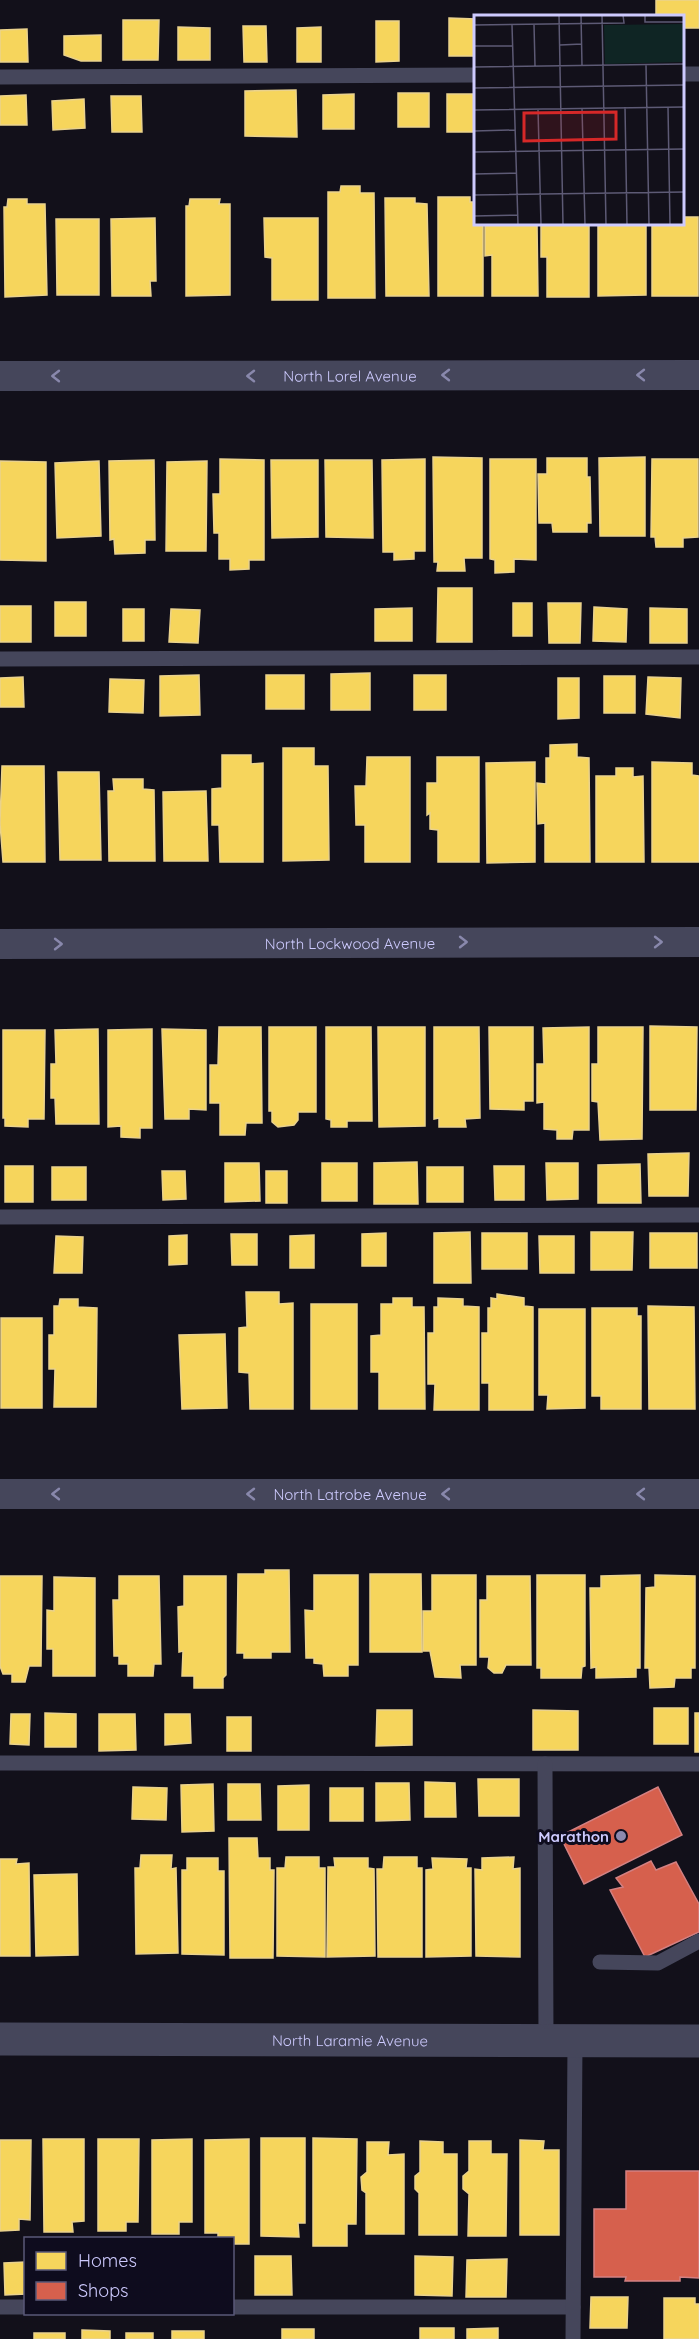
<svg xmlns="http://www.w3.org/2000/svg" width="699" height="2339" viewBox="0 0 699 2339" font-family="Quicksand,sans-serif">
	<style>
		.homes { fill: #f6d55c; stroke: #ead28d; stroke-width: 1.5 }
		.shops { fill: #d6604d; stroke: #d38082; stroke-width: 1.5 }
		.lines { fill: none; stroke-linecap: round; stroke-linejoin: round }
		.service { stroke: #45465b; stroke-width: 15 }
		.minor { stroke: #45465b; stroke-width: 30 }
		.tertiary { stroke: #45465b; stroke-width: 33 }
		.oneway { stroke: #8988ac }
		.poi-dot { fill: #8c89ae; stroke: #0e0c1e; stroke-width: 2 }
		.labels { text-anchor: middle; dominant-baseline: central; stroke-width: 6; stroke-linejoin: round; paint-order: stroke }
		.street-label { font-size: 15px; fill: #cdcafe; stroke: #0e0c1e }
		.poi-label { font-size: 15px; font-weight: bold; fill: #cdcafe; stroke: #0e0c1e; text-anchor: end }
		.inset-road { fill: none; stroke: #5d5a75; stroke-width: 1.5 }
		.view { fill: #d62828; fill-opacity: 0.15; stroke: #d62828; stroke-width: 3 }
		.inset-edge { fill: none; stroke: #cdcafe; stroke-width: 3 }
	</style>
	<rect width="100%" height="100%" fill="#12101a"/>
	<g class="homes">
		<polygon points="656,0 699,0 699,28 682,28 682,16 656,16"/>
		<polygon points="449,18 476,19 476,56 449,56"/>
		<polygon points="123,20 159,20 158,60 123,60"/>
		<polygon points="376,21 399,21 399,61 376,62"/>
		<polygon points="243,26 266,26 267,62 244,62"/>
		<polygon points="178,27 210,28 210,60 178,60"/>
		<polygon points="321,27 321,62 297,62 297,28"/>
		<polygon points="27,29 28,62 0,62 0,30"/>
		<polygon points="101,35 101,61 81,61 64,55 64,36"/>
		<polygon points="296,90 297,137 245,136 245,91"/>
		<rect x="398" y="93" width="31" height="34"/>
		<polygon points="354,94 354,129 323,129 323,95"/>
		<rect x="447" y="94" width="29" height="38"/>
		<polygon points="26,95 27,125 0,125 0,96"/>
		<polygon points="111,96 141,96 142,132 112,132"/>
		<polygon points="84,99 85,128 53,130 52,101"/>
		<polygon points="341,186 360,186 360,193 374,193 375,298 328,298 328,192 340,192"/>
		<polygon points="438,197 470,197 470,202 476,202 476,224 483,224 483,296 438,296"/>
		<polygon points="385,198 415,198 415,203 427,204 429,296 386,296"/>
		<polygon points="8,199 27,199 27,204 45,204 47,295 5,297 4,207 7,207"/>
		<polygon points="190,199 220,199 219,204 230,204 230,295 186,296 186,206 189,206"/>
		<polygon points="682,217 698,217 698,296 652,296 652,224 682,224"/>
		<polygon points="155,218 156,281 150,281 151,296 112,296 111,219"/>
		<polygon points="264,218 318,218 318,300 272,300 272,258 265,257"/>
		<polygon points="56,219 99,219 99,295 57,295"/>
		<polygon points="485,224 537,224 538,296 492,296 492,255 485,256"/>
		<polygon points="541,224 589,224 589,297 547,297 547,257 541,257"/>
		<polygon points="598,224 646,224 646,295 598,296"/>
		<polygon points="433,457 482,458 482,558 464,558 465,571 437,571 438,562 434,562"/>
		<polygon points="645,457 645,536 600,536 599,458"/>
		<polygon points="547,458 587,458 587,477 590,477 591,523 587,523 587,532 553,532 552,523 539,523 538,474 547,474"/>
		<polygon points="220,459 264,460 264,560 249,560 249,569 230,570 230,559 219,559 219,533 214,533 213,494 220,494"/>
		<polygon points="425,459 425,551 414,551 414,559 394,560 394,552 383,552 382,460"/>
		<polygon points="490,459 536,459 536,560 514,559 514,572 495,573 495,560 490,559"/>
		<polygon points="652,459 698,459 698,537 683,538 683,547 656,547 655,537 651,537"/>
		<polygon points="154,460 155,540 145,540 145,553 115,554 114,539 110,540 109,461"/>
		<polygon points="271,460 318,460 318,537 272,538"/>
		<polygon points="325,460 372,460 373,538 326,537"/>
		<polygon points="0,461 46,462 46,561 0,560"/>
		<polygon points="99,461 101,536 57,538 55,463"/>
		<polygon points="207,461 206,551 166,551 167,462"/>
		<polygon points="438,588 472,588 472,642 437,642"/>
		<rect x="55" y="602" width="31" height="34"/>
		<rect x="513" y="603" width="19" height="33"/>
		<polygon points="548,603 581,603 580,643 549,643"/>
		<rect x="0" y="606" width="31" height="36"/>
		<polygon points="594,607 627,609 626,642 593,641"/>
		<polygon points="412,608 412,641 375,641 375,609"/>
		<polygon points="650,608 687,609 687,643 650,643"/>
		<rect x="123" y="609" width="21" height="32"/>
		<polygon points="171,609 200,610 198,643 169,642"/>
		<polygon points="370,673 370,710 331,710 331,674"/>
		<polygon points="199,675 200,715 160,716 160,676"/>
		<rect x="266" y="675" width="38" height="34"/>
		<rect x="414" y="675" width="32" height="35"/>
		<rect x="604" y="676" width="31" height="37"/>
		<polygon points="23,677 24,707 0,707 0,678"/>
		<polygon points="648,677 681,678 680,718 646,714"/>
		<polygon points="558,678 579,678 579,718 558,719"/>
		<polygon points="110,679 144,680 143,713 109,712"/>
		<polygon points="577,744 577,757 589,758 590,862 545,862 545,823 538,824 537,783 546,784 546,758 550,758 550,745"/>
		<polygon points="283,748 314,748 314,766 328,766 329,860 283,861"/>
		<polygon points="222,755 251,755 251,764 263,763 263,862 220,862 219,825 212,825 212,789 222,788"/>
		<polygon points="367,757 410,757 410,862 365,862 365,825 356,825 355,786 366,786"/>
		<polygon points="437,757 479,757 479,862 438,862 438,830 430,829 430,813 427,815 427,783 437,783"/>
		<polygon points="535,762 535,862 487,863 486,763"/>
		<polygon points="652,762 692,763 692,775 699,776 699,862 652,862"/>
		<polygon points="2,766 44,766 45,862 3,862 0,823"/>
		<polygon points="616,768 633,768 633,777 643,776 644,862 596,862 596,776 616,776"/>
		<polygon points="58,772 99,772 101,860 60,860"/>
		<polygon points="113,779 143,779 143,789 154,790 155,861 109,861 108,791 114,791"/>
		<polygon points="206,791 208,861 164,861 163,792"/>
		<polygon points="650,1026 697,1027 696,1110 650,1110"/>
		<polygon points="219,1027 261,1027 262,1123 246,1123 245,1135 220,1135 220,1103 210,1103 210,1065 218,1065"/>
		<polygon points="269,1027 316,1027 316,1112 298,1112 298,1120 294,1125 278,1127 272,1122 272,1111 269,1111"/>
		<polygon points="326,1027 371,1027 372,1121 347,1121 347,1127 331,1127 331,1120 326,1119"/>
		<polygon points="378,1027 425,1027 425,1126 379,1127"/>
		<polygon points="434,1027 479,1027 480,1118 465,1119 466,1127 439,1127 439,1118 434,1119"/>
		<polygon points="489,1027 533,1027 533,1101 524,1101 524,1110 490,1109"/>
		<polygon points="589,1027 589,1130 573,1130 572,1139 557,1139 557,1130 544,1129 544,1102 537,1103 537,1064 544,1064 543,1028"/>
		<polygon points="598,1027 643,1027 642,1139 600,1140 598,1102 592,1101 592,1064 598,1064"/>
		<polygon points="98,1029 99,1124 56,1124 55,1098 51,1098 51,1064 56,1064 55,1030"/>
		<polygon points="152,1029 152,1128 140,1128 140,1138 121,1137 121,1126 108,1127 108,1030"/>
		<polygon points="162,1029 206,1030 206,1110 189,1109 189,1119 165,1119"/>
		<polygon points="3,1030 45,1030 44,1119 28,1119 28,1127 5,1126 5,1118 3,1118"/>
		<polygon points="689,1153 688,1196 649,1196 648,1154"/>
		<polygon points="417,1162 418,1204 374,1204 374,1163"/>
		<polygon points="225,1163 259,1163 260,1201 225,1202"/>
		<rect x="322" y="1163" width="35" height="38"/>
		<polygon points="546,1163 578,1163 578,1199 547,1200"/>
		<polygon points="640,1164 641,1203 598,1203 598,1165"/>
		<rect x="5" y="1166" width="28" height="36"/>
		<polygon points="494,1166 524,1166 524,1200 495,1200"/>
		<rect x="52" y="1167" width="34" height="33"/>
		<rect x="427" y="1167" width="36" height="35"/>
		<polygon points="162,1171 185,1171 186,1199 163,1200"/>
		<rect x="266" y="1171" width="21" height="32"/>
		<polygon points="470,1232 471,1283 434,1283 434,1233"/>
		<polygon points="591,1232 633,1232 632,1270 591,1270"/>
		<polygon points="386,1233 386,1266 362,1266 362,1234"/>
		<rect x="482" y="1233" width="45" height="36"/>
		<rect x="650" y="1233" width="47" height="35"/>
		<polygon points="231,1234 257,1234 257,1265 232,1265"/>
		<polygon points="187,1235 187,1264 169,1265 169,1236"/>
		<polygon points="314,1235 314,1268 290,1268 290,1236"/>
		<polygon points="56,1236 83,1237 82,1273 54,1273"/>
		<polygon points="539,1236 574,1236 574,1273 540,1273"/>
		<polygon points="246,1292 279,1292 279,1304 293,1303 293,1409 250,1409 249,1373 239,1372 239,1328 247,1327"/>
		<polygon points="497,1294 524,1298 524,1306 533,1307 533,1410 489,1410 489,1383 482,1383 482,1333 488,1333 488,1308 491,1308 491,1298 497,1299"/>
		<polygon points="393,1298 412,1298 412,1307 424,1307 425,1409 379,1409 379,1372 371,1372 371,1336 381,1335 381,1304 393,1304"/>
		<polygon points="438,1298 463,1299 463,1306 479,1307 479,1410 434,1410 435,1384 428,1384 428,1333 434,1333 434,1307 438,1307"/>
		<polygon points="60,1299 78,1299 78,1307 97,1308 96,1407 54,1407 55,1369 49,1369 49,1335 54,1335 54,1306 59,1306"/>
		<rect x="311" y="1304" width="46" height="105"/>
		<polygon points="648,1306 694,1307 695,1409 649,1409"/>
		<polygon points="592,1308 637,1308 637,1316 641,1316 641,1409 601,1409 601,1396 592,1396"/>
		<polygon points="539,1309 585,1309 585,1408 547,1409 548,1395 539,1395"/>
		<rect x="1" y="1318" width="41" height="90"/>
		<polygon points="225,1334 227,1408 182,1409 179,1335"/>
		<polygon points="265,1570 289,1570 290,1652 271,1652 271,1658 244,1658 244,1653 237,1653 238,1574 265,1574"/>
		<polygon points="370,1574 421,1574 422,1652 370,1652"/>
		<polygon points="314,1575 358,1575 358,1665 348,1665 348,1676 324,1676 323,1664 314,1663 314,1658 306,1658 305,1610 314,1611"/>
		<polygon points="432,1575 476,1575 476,1665 460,1665 461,1678 435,1677 430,1651 423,1651 423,1611 432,1611"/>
		<polygon points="537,1575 585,1575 585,1666 582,1667 581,1678 541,1678 541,1668 537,1668"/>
		<polygon points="640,1575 640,1668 636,1668 636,1677 596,1678 596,1667 591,1668 590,1588 601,1588 601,1576"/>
		<polygon points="655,1575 695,1576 695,1668 691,1668 691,1678 675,1678 674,1687 650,1688 649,1668 645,1668 646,1588 655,1587"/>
		<polygon points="0,1576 42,1576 41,1666 29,1666 25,1682 12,1682 12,1674 3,1674 0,1666"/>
		<polygon points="119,1576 159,1576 161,1664 154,1664 153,1676 128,1676 128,1664 119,1664 119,1656 114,1656 113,1600 119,1600"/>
		<polygon points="184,1576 226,1576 226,1675 223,1678 223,1688 194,1688 194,1676 182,1676 183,1651 179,1652 178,1607 184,1606"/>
		<polygon points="487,1576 530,1576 531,1665 506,1665 502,1673 494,1673 488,1668 489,1657 480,1657 480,1600 487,1600"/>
		<polygon points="54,1577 95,1578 95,1676 53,1676 53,1649 47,1649 47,1610 54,1611"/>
		<rect x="654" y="1708" width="34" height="36"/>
		<polygon points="377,1710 412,1710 412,1745 376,1746"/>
		<polygon points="533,1710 578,1711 578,1750 533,1750"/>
		<polygon points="45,1713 76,1714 76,1747 45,1747"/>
		<rect x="695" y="1713" width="4" height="39"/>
		<polygon points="11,1714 30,1714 29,1745 10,1744"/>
		<polygon points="99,1714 135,1714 136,1750 99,1751"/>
		<polygon points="165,1714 190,1714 191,1743 165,1745"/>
		<rect x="227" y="1717" width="24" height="34"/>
		<polygon points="478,1779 519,1779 519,1816 479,1816"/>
		<polygon points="425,1782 455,1783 456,1817 425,1817"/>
		<polygon points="376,1783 409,1783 410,1820 376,1821"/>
		<polygon points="213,1784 214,1831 182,1832 181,1785"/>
		<polygon points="228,1784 260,1784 261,1820 228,1820"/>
		<polygon points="309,1785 309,1830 278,1830 278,1786"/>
		<polygon points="133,1787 167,1788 166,1820 132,1819"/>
		<rect x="330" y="1788" width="33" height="33"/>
		<polygon points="229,1838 257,1838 258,1858 270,1858 270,1870 274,1870 273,1958 230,1958"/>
		<polygon points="141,1855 172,1855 171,1869 176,1868 178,1953 136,1954 135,1868 140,1868"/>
		<polygon points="286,1857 319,1857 319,1868 325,1868 325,1957 277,1956 277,1868 285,1868"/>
		<polygon points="384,1857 417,1857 417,1868 422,1868 422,1957 378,1957 377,1869 383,1869"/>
		<polygon points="514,1857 513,1869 520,1868 520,1957 476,1956 475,1869 482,1870 482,1858"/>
		<polygon points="187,1858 218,1858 218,1871 224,1871 224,1955 182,1954 182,1870 187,1870"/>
		<polygon points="334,1858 368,1858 368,1868 374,1869 375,1956 327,1957 328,1867 335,1867"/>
		<polygon points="432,1858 467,1859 466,1868 471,1868 471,1956 426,1957 426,1870 433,1869"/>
		<polygon points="0,1859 17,1859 16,1864 29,1863 30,1956 0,1956"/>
		<polygon points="77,1874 78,1955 36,1956 34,1875"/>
		<polygon points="261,2138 305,2138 305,2223 298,2223 299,2237 261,2236"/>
		<polygon points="313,2138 357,2139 356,2224 347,2224 347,2246 313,2246"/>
		<polygon points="43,2139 84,2139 84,2221 72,2222 73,2232 44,2232"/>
		<polygon points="98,2139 139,2139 138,2222 126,2222 126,2231 98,2231"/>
		<polygon points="192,2139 192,2222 179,2222 179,2234 152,2234 152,2140"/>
		<polygon points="249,2139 249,2244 232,2244 232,2238 218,2238 218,2233 205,2233 205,2140"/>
		<polygon points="0,2140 31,2140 30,2220 19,2219 19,2230 0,2231"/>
		<polygon points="520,2140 544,2141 543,2150 559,2150 559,2235 520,2235"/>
		<polygon points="420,2141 443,2142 443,2154 457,2154 457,2235 419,2235 419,2193 415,2189 415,2176 420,2172"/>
		<polygon points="469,2141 491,2141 491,2154 507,2154 506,2236 468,2236 469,2194 463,2189 463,2176 469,2171"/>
		<polygon points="367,2142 389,2142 388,2155 404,2154 404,2234 366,2234 366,2193 362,2190 361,2177 367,2172"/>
		<polygon points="255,2256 291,2256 292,2295 255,2295"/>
		<polygon points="415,2256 453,2257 452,2296 415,2295"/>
		<polygon points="507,2259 506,2297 466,2297 467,2260"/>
		<polygon points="25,2262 26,2294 5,2295 4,2263"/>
		<polygon points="591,2297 628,2297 627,2328 590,2328"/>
		<polygon points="664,2298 695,2298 695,2304 699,2304 699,2339 664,2339"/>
		<rect x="420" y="2328" width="34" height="11"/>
		<polygon points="498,2328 498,2339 467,2339 467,2329"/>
		<rect x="282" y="2329" width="32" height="10"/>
		<polygon points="82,2330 110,2331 110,2339 82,2339"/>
		<rect x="172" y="2331" width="32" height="8"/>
		<rect x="34" y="2333" width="31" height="6"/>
		<rect x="126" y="2333" width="27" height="6"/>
	</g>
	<g class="shops">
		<polygon points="658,1787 682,1835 584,1884 560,1836"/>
		<polygon points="651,1861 656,1870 676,1862 699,1904 699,1932 645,1957 610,1890 623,1887 616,1878"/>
		<polygon points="626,2171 699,2171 699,2278 680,2277 680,2281 625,2281 626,2277 594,2277 594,2209 626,2209"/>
	</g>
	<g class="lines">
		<g class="service">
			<polyline points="682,74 699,74"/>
			<polyline points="0,77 476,75"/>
			<polyline points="0,659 699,657"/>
			<polyline points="0,1217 699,1215"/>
			<polyline points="0,1763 699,1764"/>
			<polyline points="545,1764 546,2041"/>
			<polyline points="600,1962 658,1963 699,1941"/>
			<polyline points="0,2307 26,2307"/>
			<polyline points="232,2307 573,2307"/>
			<polyline points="573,2339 575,2041"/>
		</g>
		<g class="minor">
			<path id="s1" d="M0,376L699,375"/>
			<path id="s2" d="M0,944L699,942"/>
			<path id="s3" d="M0,1494H699"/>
		</g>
		<path class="tertiary" id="s4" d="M0,2039L699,2041"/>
	</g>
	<defs><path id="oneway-chevron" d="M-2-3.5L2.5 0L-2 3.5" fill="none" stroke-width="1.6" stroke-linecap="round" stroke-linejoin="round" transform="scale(1.5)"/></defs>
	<g class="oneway">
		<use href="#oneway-chevron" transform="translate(446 375) rotate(180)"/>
		<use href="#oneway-chevron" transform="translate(641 375) rotate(180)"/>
		<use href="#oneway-chevron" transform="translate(56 376) rotate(180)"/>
		<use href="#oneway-chevron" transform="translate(251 376) rotate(180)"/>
		<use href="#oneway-chevron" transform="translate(463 942)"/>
		<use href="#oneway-chevron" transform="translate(658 942)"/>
		<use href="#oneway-chevron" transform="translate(58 944)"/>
		<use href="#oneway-chevron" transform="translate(56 1494) rotate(180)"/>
		<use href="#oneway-chevron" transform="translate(251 1494) rotate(180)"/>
		<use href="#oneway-chevron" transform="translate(446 1494) rotate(180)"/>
		<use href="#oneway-chevron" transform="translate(641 1494) rotate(180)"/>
	</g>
	<circle class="poi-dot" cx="621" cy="1836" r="6"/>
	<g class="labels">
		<g class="street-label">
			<text stroke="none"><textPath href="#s1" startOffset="350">North Lorel Avenue</textPath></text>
			<text stroke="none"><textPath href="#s2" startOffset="350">North Lockwood Avenue</textPath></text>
			<text stroke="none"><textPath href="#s3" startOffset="350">North Latrobe Avenue</textPath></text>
			<text stroke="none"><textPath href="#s4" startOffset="350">North Laramie Avenue</textPath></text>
		</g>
		<g class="poi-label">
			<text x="609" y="1836">Marathon</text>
		</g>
	</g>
	<g transform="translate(474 15)">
		<rect width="210" height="210" fill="#12101a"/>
		<path d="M210,9V47L131,49L130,10Z" fill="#0f2524"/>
		<path class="inset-road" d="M85,0L89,210M107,0L108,51M128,0L132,210M171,0V7H210M60,9L61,51M0,10L150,8L149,0M38,10L44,210M86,30L108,29M0,31H38M172,50L175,210M0,52L210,49M0,73L210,70M151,92L153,210M194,92L196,210M108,93L111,210M64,94L67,210M0,95L210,92M0,116L41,115M0,137L210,134M0,159L42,158M0,180L210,177M0,201L43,200"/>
		<path class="view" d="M142,97V124L50,126V98Z"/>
		<rect width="210" height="210" class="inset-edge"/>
	</g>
	<rect x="24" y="2237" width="210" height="78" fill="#0e0c1e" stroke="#5a5878" stroke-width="1.5"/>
	<rect x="36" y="2252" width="30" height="18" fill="#f6d55c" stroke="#5a5878" stroke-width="1.5"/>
	<text x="78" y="2267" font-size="18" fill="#cdcafe">Homes</text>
	<rect x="36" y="2282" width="30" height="18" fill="#d6604d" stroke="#5a5878" stroke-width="1.5"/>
	<text x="78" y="2297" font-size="18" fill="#cdcafe">Shops</text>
</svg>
